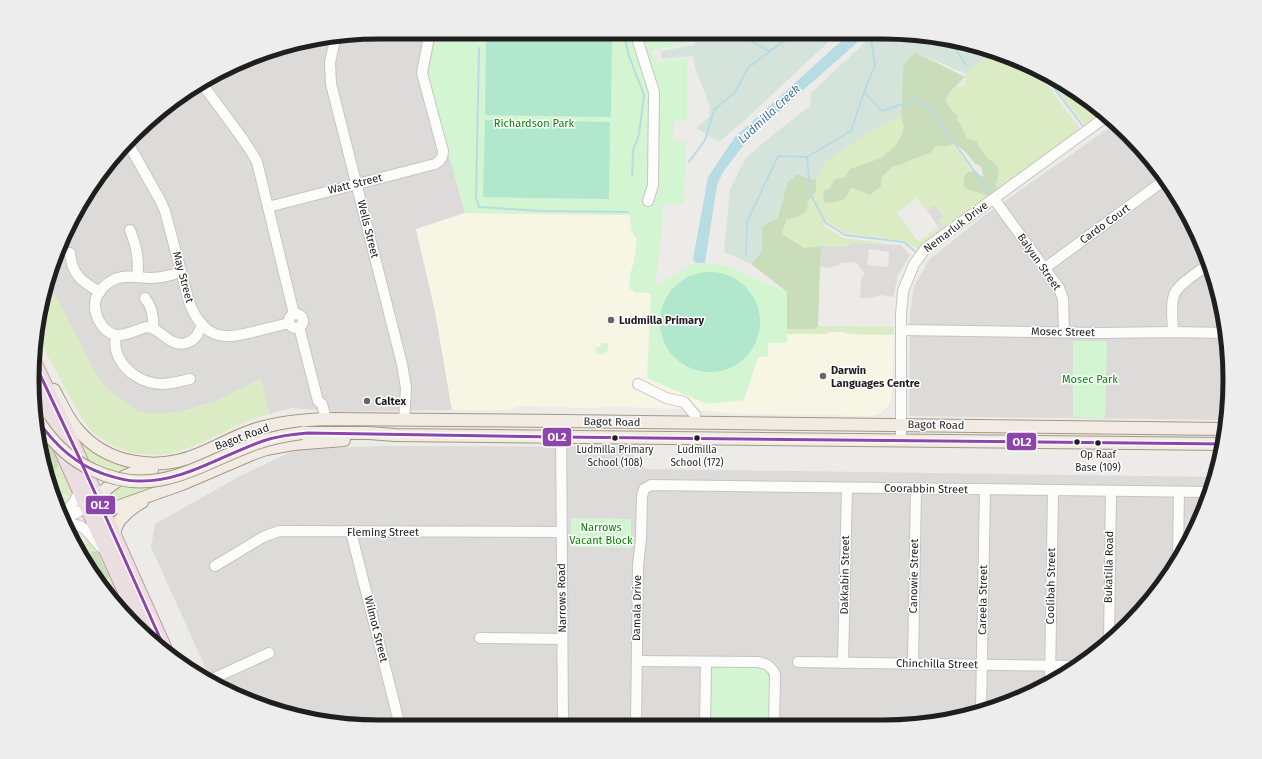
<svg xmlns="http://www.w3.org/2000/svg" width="1262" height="759" viewBox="0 0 1262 759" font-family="'Fira Sans',sans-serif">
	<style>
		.residential { fill: #dcdbd9; fill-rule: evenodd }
		.education { fill: #f7f5e3 }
		.grass { fill: #dbecc4 }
		.forest { fill: #c9ddbb }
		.wetland { fill: #d4e4da }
		.park { fill: #d4f5d2 }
		.pitch { fill: #b0e7cd }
		.water { fill: #b8dce3 }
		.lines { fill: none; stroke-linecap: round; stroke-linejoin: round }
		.stream { stroke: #b8dce3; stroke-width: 2 }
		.minor-casing { stroke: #c6c5c3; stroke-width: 12 }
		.major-casing { stroke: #a49883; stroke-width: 14 }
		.highway-casing { stroke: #c59caa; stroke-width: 16 }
		.minor { stroke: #fcfcfb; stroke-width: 10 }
		.major { stroke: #f1ebe4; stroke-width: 12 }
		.highway { stroke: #eadee1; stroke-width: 14 }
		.major-bridge-casing { stroke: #a49883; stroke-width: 14; stroke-linecap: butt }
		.major-bridge { stroke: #f1ebe4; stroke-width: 12 }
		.bus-1-casing { stroke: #fff; stroke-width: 6 }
		.bus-1 { stroke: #8e44ad; stroke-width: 3 }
		.poi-dot { fill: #676665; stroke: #fff; stroke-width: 1.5 }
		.bus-dot { fill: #1f1f1f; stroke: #fff; stroke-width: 1.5 }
		.labels { text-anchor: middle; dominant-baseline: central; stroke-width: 3; stroke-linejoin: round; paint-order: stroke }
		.bus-label { font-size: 10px; fill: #1f1f1f; stroke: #fff }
		.park-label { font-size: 11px; fill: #058509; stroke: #fff }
		.street-label { font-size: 11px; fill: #1f1f1f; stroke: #fff }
		.poi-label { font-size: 11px; font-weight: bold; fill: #1f1f1f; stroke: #fff; text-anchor: start }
		.water-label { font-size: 12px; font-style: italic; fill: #4077a5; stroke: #fff }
		.rim { fill: none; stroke: #1f1f1f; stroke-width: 5 }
		.line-badge { stroke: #fff; stroke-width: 1.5 }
		.badge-label { font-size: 11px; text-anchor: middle; font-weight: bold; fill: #fff }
	</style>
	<rect width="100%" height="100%" fill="#edebe7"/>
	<g class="residential">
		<polygon points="380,32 427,32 453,169 465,213 416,229 435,311 452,410 337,412 292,408 269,414 261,379 219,400 183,411 158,414 138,412 106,388 95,373 48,281 50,268 91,186 168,104 268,50"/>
		<polygon points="1116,123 1128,134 1172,187 1204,247 1223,312 1230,380 1226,420 909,416 910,314 914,286 929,260 981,218"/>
		<polygon points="935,205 944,216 939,221 944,228 941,231 927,210"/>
		<path d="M852,243L901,245L910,255L898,275L893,297L880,295L871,298H860L861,279L865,274L856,262L839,263V265L828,268L820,267L822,246L845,247ZM869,249L889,252L888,267L867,265Z"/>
		<polygon points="379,446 631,447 635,463 647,469 1214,477 1203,513 1171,573 1112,641 1056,681 973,715 905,726 357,726 268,708 211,680 151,547 155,524 242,475 295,450"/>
	</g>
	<polygon class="education" points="465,213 631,215 631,230 637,239 634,262 630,275 651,293 695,263 725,265 787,292 786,334 828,334 828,332 844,332 849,334 894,335 892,394 889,405 881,413 872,416 742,414 684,409 619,407 584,408 521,406 508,410 452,410 435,311 416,229"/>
	<g class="grass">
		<polygon points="1002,54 1037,71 1080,129 999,189 996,186 998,179 997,164 987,159 976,141 967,138 960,123 958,121 957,115 949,107 946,100 949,93 954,90 955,87 961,87 965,85 966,74 983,59"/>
		<polygon points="1047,77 1076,91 1103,113 1086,126"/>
		<path d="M901,114L904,128L900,138L895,146L881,158L872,162L832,203C840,200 848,196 851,188C858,189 863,193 870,194L881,186L882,177L893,166L901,165L908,161L930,153L936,146H948L953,144L990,196L944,228L938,221L944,215L936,205L927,210L916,198L897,213L919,242L938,227L941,231L919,250L905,241L846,233L827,221L823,226L843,238L883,243V244L852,243L845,247L822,246L804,248L782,234L785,220L803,214L808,201L816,192V180L827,161L855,142Z"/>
		<polygon points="48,281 95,373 106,388 138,412 158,414 183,411 219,400 261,379 269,414 247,421 199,444 173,453 159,455 139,454 128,452 111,445 92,432 82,419 39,340"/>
		<polygon points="818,326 894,327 894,335 849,334 844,332 828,332 828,334 786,334 786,329 814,329"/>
		<path d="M77,437C96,454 108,461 133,467L124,473C109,470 96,464 83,457Z"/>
		<path d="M59,460L74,488V498C66,494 58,494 50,490L47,470Z"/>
		<polygon points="120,483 151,486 150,489 105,505 103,497"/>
		<polygon points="53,496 65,498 72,501 61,511"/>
		<path d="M84,534L95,545L99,552L128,614L104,591L97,579H108L110,577L100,558L99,553L92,551L89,558C90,563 94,567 94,573L89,562Z"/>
	</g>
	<g class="forest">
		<path d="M915,52L965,77L949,93L946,100L949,107L957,115L958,121L960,123L967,138L976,141L987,158L996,164L999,171L996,186L999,189C994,197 986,196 979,193C972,190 971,192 964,187C963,176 964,172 975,171L982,177L983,176L982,169L979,165L975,164C969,155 963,148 953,144L948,146H936L930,153L908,161L901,165L893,166L882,177L881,186L870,195C863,193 858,189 851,188L845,199L832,203L824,202L823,191L830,188L835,179L844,178L850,169L881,158L895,146L900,138L904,128L901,114L903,65Z"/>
		<path d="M797,174L816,180V192L808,201C808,216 798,216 786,220L782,234L804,248L822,246L820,267L818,326L814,329H786L787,292L751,264L762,251V226L778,217L787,183Z"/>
		<path d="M49,441L59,460C56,471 57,469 47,470L43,447Z"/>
		<path d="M92,551L99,552L100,558L110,577L108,579H97C95,575 95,570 93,567C91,563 90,561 88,558Z"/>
	</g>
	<g class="wetland">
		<polygon points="707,32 838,33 746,119 719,142 696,128 709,117 710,106 696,71 693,56 661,59 662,51 693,45"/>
		<polygon points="875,33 905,33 994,51 1002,54 983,59 966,74 915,52 903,65 901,114 855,142 827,161 816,180 797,174 787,183 778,217 762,226 762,251 751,264 724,252 730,189 745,159 770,137 810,106 811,93"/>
	</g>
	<g class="park">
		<polygon points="434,32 465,32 476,34 479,32 687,32 687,42 653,51 656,63 687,58 687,121 674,121 673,141 686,141 684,204 663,204 662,229 655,286 695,263 725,265 787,292 787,343 768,343 768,357 758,357 744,400 707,404 647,378 651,293 636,293 629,288 630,275 634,262 637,239 631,230 630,215 465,213 453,169 445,146 427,72"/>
		<polygon points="1073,341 1107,341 1105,418 1073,417"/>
		<polygon points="601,343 608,343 608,351 601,355 597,354 595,348 601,346"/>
		<polygon points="571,518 631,519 631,548 571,547"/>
		<polygon points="757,666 766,669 771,678 771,726 709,726 711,670 715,667"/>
	</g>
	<g class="pitch">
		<polygon points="486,38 612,40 611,117 485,115"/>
		<polygon points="485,120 610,122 609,199 483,197"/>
		<circle cx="710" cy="322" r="50"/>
	</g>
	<polygon class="water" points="850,33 868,33 749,138 723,172 717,185 705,263 695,263 693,259 708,177 734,138"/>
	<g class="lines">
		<g class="stream">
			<polyline points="623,32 629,56 644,95 639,134 633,151 632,175"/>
			<polyline points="740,33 746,38 769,51"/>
			<polyline points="870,33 875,65 864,92 882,111 917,99 934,114 989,192"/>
			<polyline points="952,42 952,44 966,65"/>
			<polyline points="479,48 476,198 479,207 541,211 628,212"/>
			<polyline points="1044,75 1083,126"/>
			<polyline points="864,92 851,131 807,157 811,195 825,222 845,235 904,242 916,252"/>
			<polyline points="689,162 705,140 714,110 735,92 748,68 794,33"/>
			<polyline points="746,254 747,222 778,156 807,157"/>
		</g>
		<g class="minor-casing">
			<g id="minor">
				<polyline points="635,32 654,92 653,185 648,201"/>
				<polyline points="335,39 330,63 331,84 402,364 406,388 404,420"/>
				<polyline points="203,85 242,138 252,153 257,162 294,314"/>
				<path d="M129,145L160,200L165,211L189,302C195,318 206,335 225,336C235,337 244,334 253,332C265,329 277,326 289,323"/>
				<polyline points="994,199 1059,288 1063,299 1064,332"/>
				<path d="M268,207L435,164C441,161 443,157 443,151L422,73L430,32"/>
				<path d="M130,230C136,245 140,260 137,276"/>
				<path d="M70,253C72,275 82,282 100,292"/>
				<polyline points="1045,268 1166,179"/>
				<path d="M181,272C172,275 161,278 151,278C139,278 128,274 115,279C107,283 99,290 96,298C92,312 101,332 116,335C125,336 137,330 146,327C161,327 169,348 186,343C196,340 199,333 202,324"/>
				<path d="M145,298C152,307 154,317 153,328"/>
				<circle cx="296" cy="321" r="7"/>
				<polyline points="299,327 318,401 322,404 326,419"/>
				<polyline points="901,330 1101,333 1173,332 1225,333"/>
				<path d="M1173,332C1173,321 1170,306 1174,295C1179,283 1199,272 1209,264"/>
				<path d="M116,335C115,342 115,350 118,356C126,373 144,384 162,384C171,384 181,381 190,379"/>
				<polyline points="638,384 666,398 684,402 695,415 696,423"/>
				<polyline points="561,421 563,726"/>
				<polyline points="901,441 901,315 903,291 914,264 926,248 1107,116"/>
				<path d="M63,514C71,506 77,501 79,489"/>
				<polyline points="65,519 87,507"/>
				<path d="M72,525C85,523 93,540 102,548"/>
				<polyline points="351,532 400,726"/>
				<polyline points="1178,560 1179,492"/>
				<polyline points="215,566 263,537 279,531 561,532"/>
				<polyline points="480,638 562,639"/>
				<polyline points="1109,643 1111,491"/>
				<path d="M637,661L757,662C766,663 772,666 775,675L774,726"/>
				<polyline points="798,662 1076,666"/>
				<polyline points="843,663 847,488"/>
				<polyline points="913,664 916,489"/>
				<polyline points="210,680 269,653"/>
				<polyline points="1050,683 1053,490"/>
				<polyline points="981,711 985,489"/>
				<polyline points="636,726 638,566 641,538 642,496 644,489 651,485 1210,492"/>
				<polyline points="705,726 706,662"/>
			</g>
		</g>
		<g class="major-casing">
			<g id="major">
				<path d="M54,390C61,403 67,418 77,429C107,465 157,472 199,454C219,446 238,434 260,428C281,422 304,420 326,419L561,421L1225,429"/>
				<polyline points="302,433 369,433 395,435 1224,444"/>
				<path d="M97,497C108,487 121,476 136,472C141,471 146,471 152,470"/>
				<polyline points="103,512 182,484 252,454 266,449 293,444 344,440"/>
				<path d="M114,537C115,534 115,530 116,527C119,518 134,506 142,502"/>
			</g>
		</g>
		<g class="highway-casing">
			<g id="highway">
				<polyline points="35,364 78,455 164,647"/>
				<polyline points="33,387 140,625"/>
			</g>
		</g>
		<use href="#minor" class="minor"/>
		<use href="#major" class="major"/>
		<use href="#highway" class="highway"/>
		<g class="major-bridge-casing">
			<path id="major-bridge" d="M39,422C53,443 70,460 93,470C155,500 199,464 254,444C270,438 286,435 302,433"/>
		</g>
		<use href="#major-bridge" class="major-bridge"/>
		<g class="bus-1-casing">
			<g id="bus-1">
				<polyline points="35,364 78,455 164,647"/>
				<path d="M39,422C55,445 74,463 101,473C113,477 124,481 137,481C182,483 222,455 263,441C278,436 293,434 308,433L560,437L1224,444"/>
			</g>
		</g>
		<use href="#bus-1" class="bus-1"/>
	</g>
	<g class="poi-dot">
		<circle cx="611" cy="320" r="4"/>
		<circle cx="823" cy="376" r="4"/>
		<circle cx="367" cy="401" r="4"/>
	</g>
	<g class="bus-dot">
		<circle cx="615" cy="438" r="3.5"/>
		<circle cx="697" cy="438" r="3.5"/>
		<circle cx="1077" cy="442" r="3.5"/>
		<circle cx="1098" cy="443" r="3.5"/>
	</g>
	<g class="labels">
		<g class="bus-label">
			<text x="615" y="450">Ludmilla Primary<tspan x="615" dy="13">School (108)</tspan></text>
			<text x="697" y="450">Ludmilla<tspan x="697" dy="13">School (172)</tspan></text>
			<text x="1098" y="455">Op Raaf<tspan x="1098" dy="13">Base (109)</tspan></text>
		</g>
		<g class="park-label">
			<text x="534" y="123">Richardson Park</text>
			<text x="1090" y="379">Mosec Park</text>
			<text x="601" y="527">Narrows<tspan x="601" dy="13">Vacant Block</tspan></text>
		</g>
		<g class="street-label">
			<text transform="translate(355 184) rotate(-14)">Watt Street</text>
			<text transform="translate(1105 224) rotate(-36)">Cardo Court</text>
			<text transform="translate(956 227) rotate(-37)">Nemarluk Drive</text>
			<text transform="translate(368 229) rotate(76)">Wells Street</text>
			<text transform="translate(1039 262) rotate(55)">Balyun Street</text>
			<text transform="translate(183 277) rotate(75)">May Street</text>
			<text transform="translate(1063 332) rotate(1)">Mosec Street</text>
			<text transform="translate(612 422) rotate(1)">Bagot Road</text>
			<text transform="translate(936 425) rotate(1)">Bagot Road</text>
			<text transform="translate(242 437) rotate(-20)">Bagot Road</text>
			<text transform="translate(926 489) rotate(1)">Coorabbin Street</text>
			<text x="383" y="532">Fleming Street</text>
			<text transform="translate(1109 567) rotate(-89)">Bukatilla Road</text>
			<text transform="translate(845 575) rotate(-89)">Dakkabin Street</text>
			<text transform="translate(914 576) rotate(-89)">Canowie Street</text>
			<text transform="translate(1051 586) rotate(-89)">Coolibah Street</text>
			<text transform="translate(562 598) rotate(-91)">Narrows Road</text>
			<text transform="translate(983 600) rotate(-89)">Careela Street</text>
			<text transform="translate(637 608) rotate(-89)">Damala Drive</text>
			<text transform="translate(376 629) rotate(76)">Wilmot Street</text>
			<text transform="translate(937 664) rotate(1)">Chinchilla Street</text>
		</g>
		<g class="poi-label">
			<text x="619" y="320">Ludmilla Primary</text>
			<text x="831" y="370">Darwin<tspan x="831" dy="13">Languages Centre</tspan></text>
			<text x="375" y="401">Caltex</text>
		</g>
		<g class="water-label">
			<text transform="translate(769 114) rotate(-43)">Ludmilla Creek</text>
		</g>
	</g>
	<path d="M0 0H1262V759H0ZM379 39H883A340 340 0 0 1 1223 379V380A340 340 0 0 1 883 720H379A340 340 0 0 1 39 380V379A340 340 0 0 1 379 39Z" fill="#ededed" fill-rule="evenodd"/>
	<path class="rim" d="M379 39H883A340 340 0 0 1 1223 379V380A340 340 0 0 1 883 720H379A340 340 0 0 1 39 380V379A340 340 0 0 1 379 39Z"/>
	<g class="line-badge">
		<rect x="542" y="427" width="30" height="20" rx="4" fill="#8e44ad"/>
		<rect x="1006" y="432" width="31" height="19" rx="4" fill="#8e44ad"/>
		<rect x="85" y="495" width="31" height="20" rx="4" fill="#8e44ad"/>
	</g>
	<g class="badge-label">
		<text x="557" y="441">OL2</text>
		<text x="1022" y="446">OL2</text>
		<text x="100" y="509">OL2</text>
	</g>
</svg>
